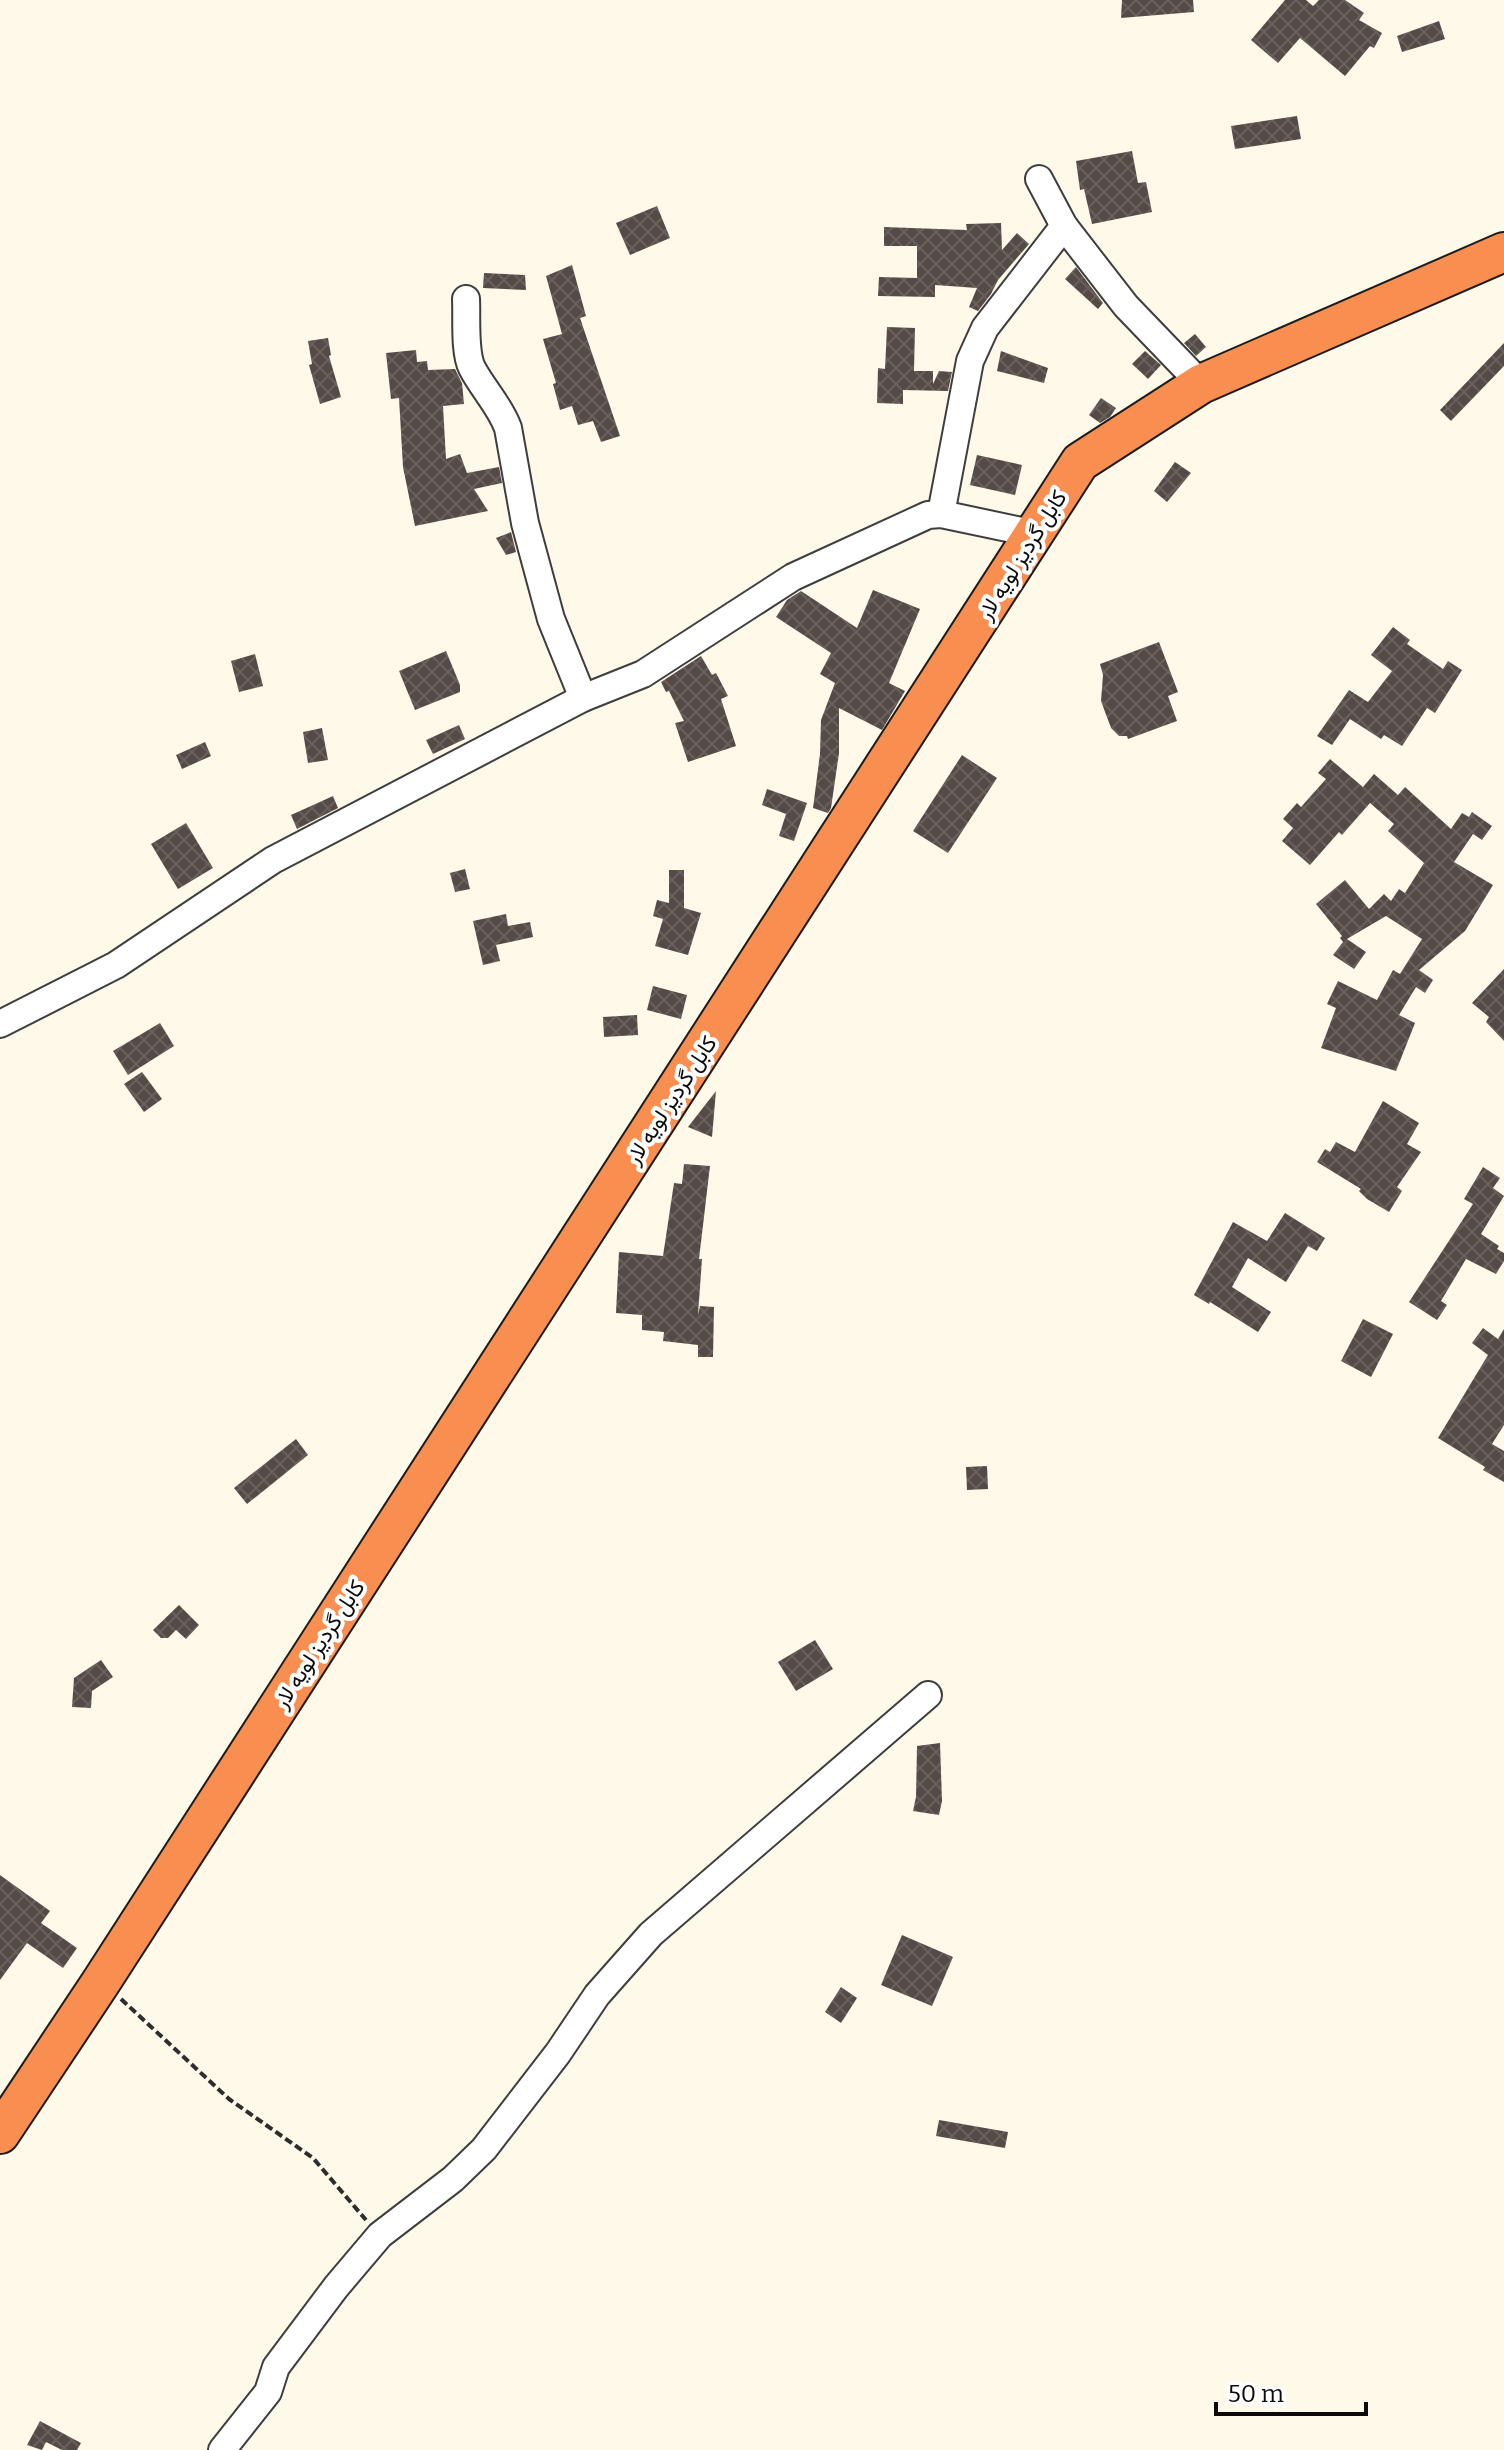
<svg xmlns="http://www.w3.org/2000/svg" width="1504" height="2450" viewBox="0 0 1504 2450" font-family="Bitter,Vazirmatn,serif">
	<style>
		.building { fill: url(#building-cross-hatch) }
		.lines { fill: none; stroke-linecap: round; stroke-linejoin: round }
		.minor-casing { stroke: #3e3e3e; stroke-width: 30 }
		.highway-casing { stroke: #1c1c1c; stroke-width: 42 }
		.path { stroke: #2d2d2d; stroke-width: 4; stroke-dasharray: 8 4; stroke-linecap: butt }
		.minor { stroke: #fff; stroke-width: 26 }
		.highway { stroke: #f88e4f; stroke-width: 38 }
		.labels { text-anchor: middle; dominant-baseline: central; stroke-width: 8; stroke-linejoin: round; paint-order: stroke }
		.street-label { font-size: 22px; fill: #0b0b0b; stroke: #fff }
	</style>
	<defs>
		<pattern id="building-cross-hatch" width="8" height="8" patternUnits="userSpaceOnUse" patternTransform="scale(2)"><rect width="8" height="8" fill="#544b47"/><path d="M0 0l8 8M0 8l8-8" fill="none" stroke="#68605d"/></pattern>
	</defs>
	<rect width="100%" height="100%" fill="#fff9e9"/>
	<g class="building">
		<polygon points="1122,0 1193,0 1194,12 1121,18"/>
		<polygon points="1285,0 1306,0 1313,6 1319,0 1345,0 1364,13 1359,20 1382,33 1374,48 1370,46 1345,76 1300,38 1278,63 1251,40"/>
		<polygon points="1439,21 1445,39 1402,52 1397,36"/>
		<polygon points="1297,116 1301,139 1235,149 1231,126"/>
		<polygon points="1132,151 1138,183 1146,182 1152,212 1092,224 1084,189 1080,190 1076,161"/>
		<polygon points="657,206 670,238 630,255 616,223"/>
		<polygon points="1001,223 1002,250 1017,233 1029,244 998,280 991,294 978,311 969,307 977,288 935,285 935,297 878,296 879,277 917,278 917,246 884,246 884,227 967,230 966,224"/>
		<polygon points="572,265 586,316 580,318 620,436 601,442 593,421 578,425 572,406 560,410 553,384 556,383 543,339 562,334 546,276"/>
		<polygon points="1076,267 1103,303 1098,309 1065,279"/>
		<polygon points="484,273 525,275 526,290 483,288"/>
		<polygon points="887,327 915,328 914,371 933,371 933,384 939,371 952,372 948,391 903,390 903,404 877,403 878,368 885,369"/>
		<polygon points="1195,334 1206,347 1196,356 1184,343"/>
		<polygon points="328,338 331,355 329,356 341,397 320,404 309,365 312,364 308,341"/>
		<polygon points="1504,343 1504,366 1451,421 1440,410"/>
		<polygon points="416,350 417,362 427,361 428,370 455,369 462,383 464,404 443,406 446,459 460,454 467,473 499,467 502,483 474,489 488,511 415,526 403,467 399,398 391,399 386,353"/>
		<polygon points="1001,351 1048,368 1044,383 997,371"/>
		<polygon points="1145,351 1161,365 1148,379 1132,364"/>
		<polygon points="1101,398 1116,408 1110,417 1100,423 1089,415"/>
		<polygon points="977,455 1022,465 1015,495 970,485"/>
		<polygon points="1175,462 1191,473 1167,502 1154,491"/>
		<polygon points="511,532 516,552 506,555 496,538"/>
		<polygon points="873,590 920,609 889,683 905,691 882,730 839,708 839,753 831,808 828,813 813,808 820,754 821,720 835,683 820,674 831,653 776,617 787,600 801,591 857,628"/>
		<polygon points="1393,627 1410,640 1407,644 1443,669 1448,661 1462,670 1435,713 1427,708 1402,746 1384,735 1381,739 1350,719 1332,745 1317,736 1349,690 1368,702 1392,671 1371,655"/>
		<polygon points="1159,642 1178,692 1168,696 1177,721 1128,739 1127,736 1119,736 1111,728 1101,701 1103,675 1100,664"/>
		<polygon points="446,651 460,685 460,692 415,710 399,671"/>
		<polygon points="255,654 263,686 239,692 231,661"/>
		<polygon points="701,656 712,675 716,673 728,696 721,699 736,746 688,762 675,723 684,721 669,691 666,692 661,682"/>
		<polygon points="459,725 465,739 433,754 426,740"/>
		<polygon points="322,728 328,760 308,763 303,732"/>
		<polygon points="205,742 211,756 182,769 176,755"/>
		<polygon points="962,755 997,778 948,853 913,831"/>
		<polygon points="1330,759 1363,787 1374,774 1398,795 1405,787 1451,829 1462,813 1469,817 1472,812 1492,826 1482,840 1473,834 1454,862 1493,885 1465,931 1419,970 1433,980 1425,993 1416,987 1399,1015 1415,1023 1396,1071 1321,1048 1336,1008 1327,1004 1338,981 1377,1000 1393,970 1400,974 1422,939 1386,916 1347,939 1366,952 1354,969 1333,955 1343,942 1340,938 1342,936 1316,904 1345,880 1369,909 1384,894 1391,901 1399,889 1405,893 1424,863 1388,831 1394,824 1370,803 1342,835 1339,832 1310,865 1282,841 1293,828 1283,819 1297,803 1301,807 1326,779 1318,773"/>
		<polygon points="767,789 807,803 794,841 779,836 786,814 762,805"/>
		<polygon points="333,796 338,808 297,829 291,815"/>
		<polygon points="186,823 213,868 178,889 151,844"/>
		<polygon points="465,869 470,889 455,892 450,873"/>
		<polygon points="669,870 684,870 684,908 701,913 688,955 655,946 663,919 653,916 657,900 669,903"/>
		<polygon points="506,914 508,926 530,922 533,937 496,945 500,961 483,965 473,921"/>
		<polygon points="1504,969 1504,1041 1486,1022 1489,1017 1472,1003"/>
		<polygon points="653,986 687,995 681,1019 647,1010"/>
		<polygon points="637,1015 638,1035 604,1037 603,1017"/>
		<polygon points="160,1023 174,1046 128,1075 113,1051"/>
		<polygon points="142,1072 162,1099 144,1112 124,1084"/>
		<polygon points="716,1091 712,1137 688,1127"/>
		<polygon points="1383,1101 1419,1123 1407,1144 1421,1152 1397,1187 1402,1191 1389,1212 1367,1199 1359,1191 1361,1189 1317,1162 1325,1149 1330,1152 1336,1142 1355,1152"/>
		<polygon points="684,1164 710,1166 699,1259 702,1259 698,1315 700,1306 714,1307 713,1357 698,1357 698,1345 663,1341 664,1332 642,1330 642,1315 616,1313 619,1252 663,1256 674,1183 682,1184"/>
		<polygon points="1483,1167 1500,1178 1493,1188 1504,1196 1481,1234 1499,1246 1497,1249 1504,1253 1504,1261 1496,1274 1466,1259 1441,1301 1447,1305 1437,1320 1409,1302 1473,1204 1464,1199"/>
		<polygon points="1285,1213 1325,1238 1317,1251 1308,1246 1286,1282 1248,1258 1232,1287 1271,1312 1258,1332 1210,1302 1209,1304 1194,1295 1233,1222 1267,1241"/>
		<polygon points="1363,1319 1393,1334 1371,1377 1341,1361"/>
		<polygon points="1483,1328 1498,1339 1504,1329 1504,1425 1492,1444 1504,1451 1504,1482 1483,1470 1485,1467 1438,1438 1488,1355 1472,1343"/>
		<polygon points="296,1439 308,1455 247,1504 234,1488"/>
		<polygon points="987,1466 988,1489 967,1490 966,1467"/>
		<polygon points="179,1605 199,1625 186,1639 176,1630 168,1638 161,1638 153,1630"/>
		<polygon points="815,1640 833,1669 796,1691 778,1662"/>
		<polygon points="101,1660 113,1677 92,1691 91,1708 72,1707 74,1678"/>
		<polygon points="940,1743 942,1801 939,1815 913,1811 916,1797 917,1746"/>
		<polygon points="0,1875 50,1911 41,1923 77,1948 63,1968 27,1943 0,1980"/>
		<polygon points="902,1935 953,1957 932,2006 881,1985"/>
		<polygon points="841,1987 857,1998 841,2023 825,2012"/>
		<polygon points="939,2120 1008,2132 1005,2148 936,2136"/>
		<polygon points="40,2421 81,2443 77,2450 62,2450 46,2442 42,2450 27,2445"/>
	</g>
	<g class="lines">
		<g class="minor-casing">
			<g id="minor">
				<polyline points="1039,179 1064,226 1126,306 1201,384"/>
				<path d="M466,299C467,318 464,352 472,368C483,389 500,406 508,428L525,523L551,619L583,698"/>
				<polyline points="941,514 970,361 985,328 1064,226"/>
				<polyline points="0,1024 116,965 273,860 583,698 643,674 793,577 928,515 941,514 1036,534"/>
				<polyline points="222,2450 268,2392 276,2367 336,2287 380,2235 453,2179 484,2149 558,2053 597,1995 651,1934 928,1695"/>
			</g>
		</g>
		<g class="highway-casing">
			<polyline id="highway" points="0,2134 101,1982 1080,462 1201,384 1504,252"/>
		</g>
		<polyline class="path" points="121,1999 229,2099 313,2158 366,2220"/>
		<use href="#minor" class="minor"/>
		<use href="#highway" class="highway"/>
	</g>
	<g class="labels">
		<g class="street-label">
			<text transform="translate(1022 555) rotate(-58)">کابل گردیز لویه لار</text>
			<text transform="translate(671 1100) rotate(-57)">کابل گردیز لویه لار</text>
			<text transform="translate(319 1644) rotate(-57)">کابل گردیز لویه لار</text>
		</g>
	</g>
	<path d="M1216 2402v12h150v-12" fill="none" stroke="#0b0b0b" stroke-width="4"/>
	<text x="1228" y="2402" font-size="24" fill="#0b0b0b" stroke="#ffffff" stroke-width="6" paint-order="stroke">50 m</text>
</svg>
